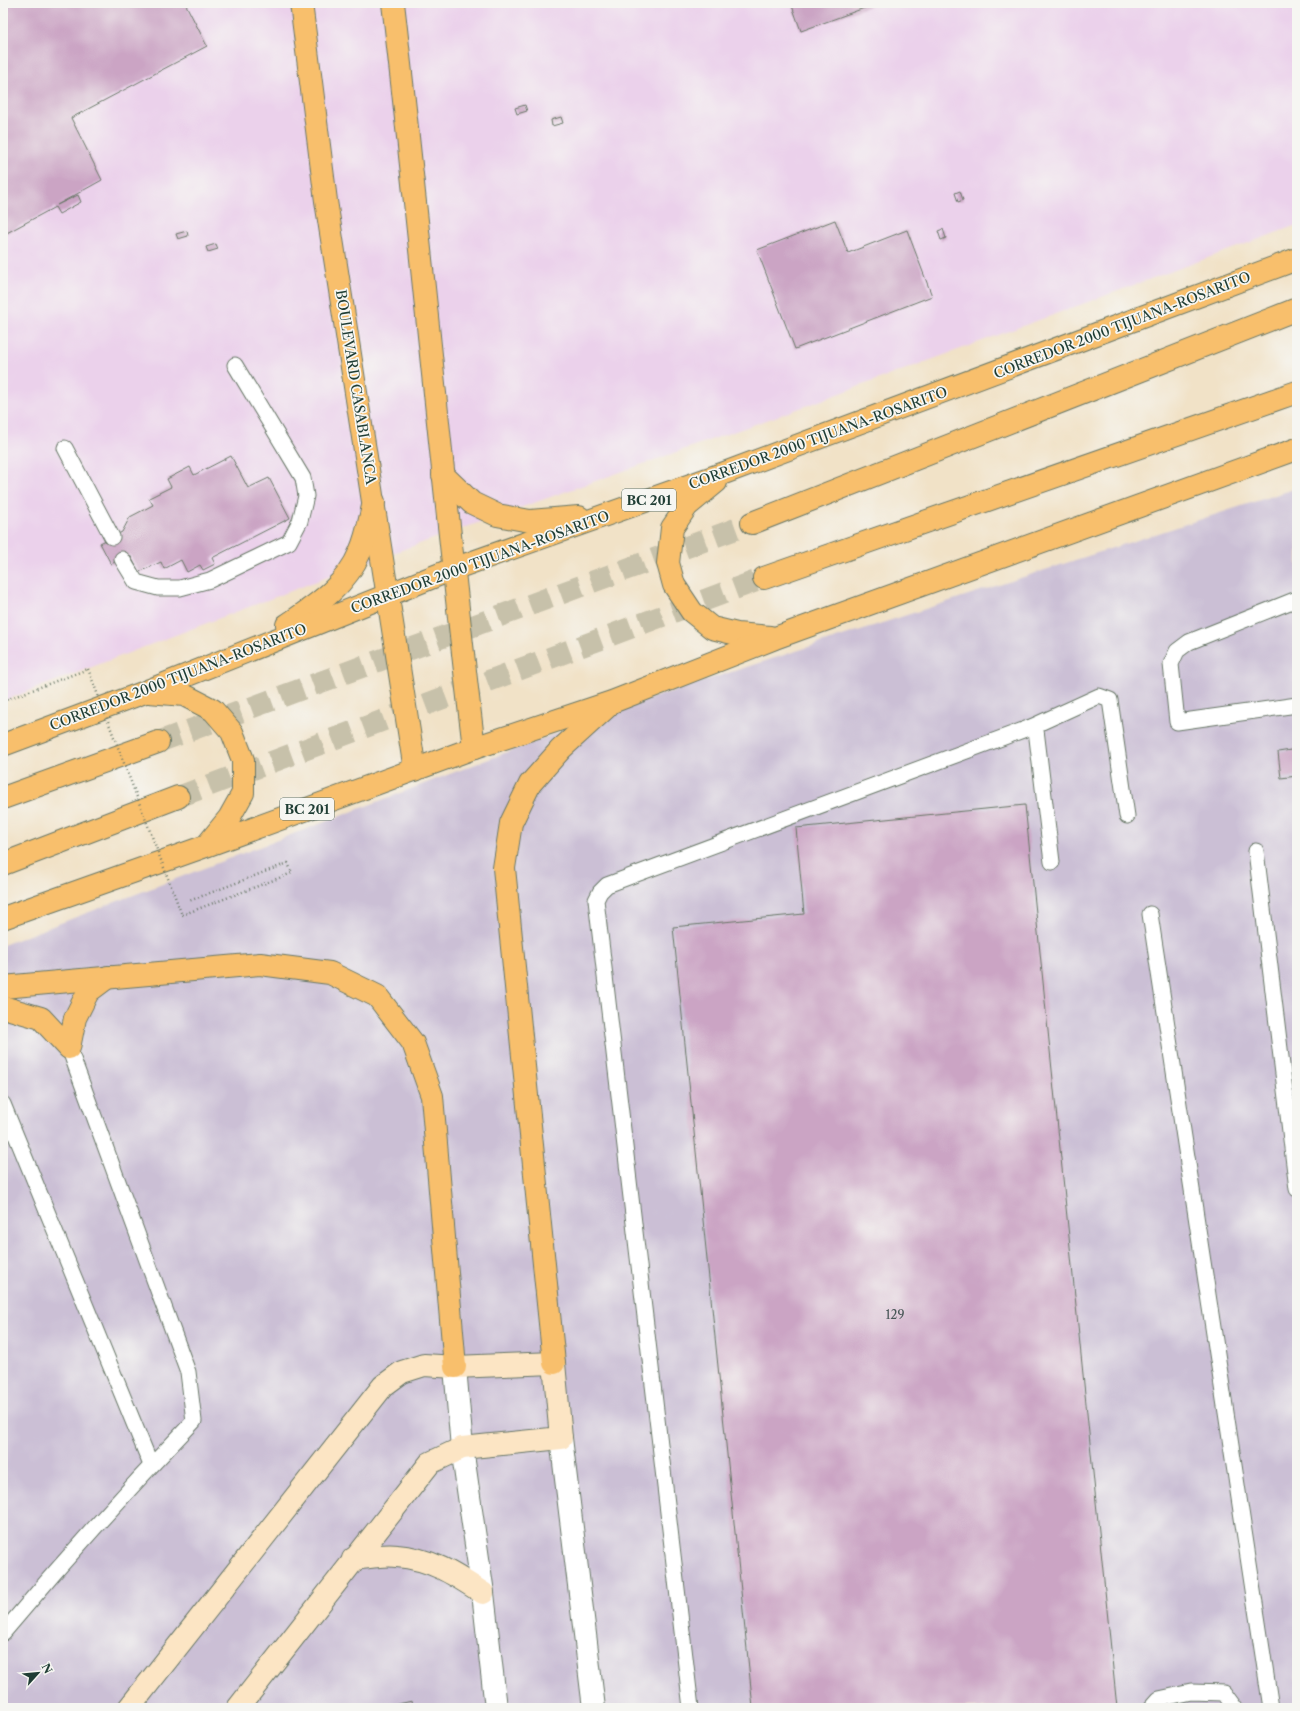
<svg xmlns="http://www.w3.org/2000/svg" width="1300" height="1711" viewBox="0 0 1300 1711" font-family="'Libre Caslon Text',serif">
	<style>
		.built { fill: #ebd1eb }
		.industrial { fill: #cbbfd5 }
		.building { fill: #cba4c4 }
		.lines { fill: none; stroke-linecap: round; stroke-linejoin: round }
		.trunk-tunnel { stroke: #c7c1aa; stroke-width: 22; stroke-dasharray: 22 11; stroke-linecap: butt }
		.service-casing { stroke: #687767; stroke-width: 17 }
		.tertiary-casing { stroke: #687767; stroke-width: 24 }
		.secondary-casing { stroke: #687767; stroke-width: 24 }
		.primary-casing { stroke: #687767; stroke-width: 24 }
		.trunk-casing { stroke: #687767; stroke-width: 24 }
		.path { stroke: #687767; stroke-width: 2.5; stroke-dasharray: 1 3; stroke-linecap: butt }
		.service { stroke: #fff; stroke-width: 15 }
		.tertiary { stroke: #fff; stroke-width: 22 }
		.secondary { stroke: #fce5c4; stroke-width: 22 }
		.primary { stroke: #f8bf6c; stroke-width: 22 }
		.trunk { stroke: #f8bf6c; stroke-width: 22 }
		.path-bridge { stroke: #687767; stroke-width: 2.5; stroke-dasharray: 1 3; stroke-linecap: butt }
		.labels { text-anchor: middle; dominant-baseline: central; stroke-width: 3.5; stroke-linejoin: round; paint-order: stroke }
		.number-label { font-size: 12px; fill: #4a5758 }
		.shield { fill: #f6f6f2; stroke: #60746d; stroke-width: 1 }
		.shield-label { font-size: 13px; font-weight: bold; fill: #1f3d34 }
		.street-label { font-size: 14px; fill: #1f3d34; stroke: #f6f6f2 }
	</style>
	<rect width="100%" height="100%" fill="#f6f6f2"/>
	<filter id="ink" filterUnits="userSpaceOnUse"><feTurbulence type="fractalNoise" baseFrequency=".025" numOctaves="2"/><feDisplacementMap in="SourceGraphic" scale="8" xChannelSelector="R" yChannelSelector="G"/><feConvolveMatrix kernelMatrix="1 2 1 2 8 2 1 2 1" color-interpolation-filters="sRGB"/></filter>
	<filter id="wash" filterUnits="userSpaceOnUse"><feTurbulence type="fractalNoise" baseFrequency=".012" numOctaves="4" result="noise"/><feDisplacementMap in="SourceGraphic" scale="16" xChannelSelector="R" yChannelSelector="G"/><feGaussianBlur stdDeviation="0.9" result="paint"/><feColorMatrix in="noise" values="0 0 0 0 0 0 0 0 0 0 0 0 0 0 0 0 0 1.4 0 .05"/><feComposite in="paint" operator="in"/></filter>
	<g filter="url(#wash)">
		<rect width="100%" height="100%" fill="#f1e2c7"/>
		<polygon class="built" points="3,3 1297,3 1297,225 803,407 351,568 3,701"/>
		<polygon class="industrial" points="1297,488 1297,1708 3,1708 3,945 630,705"/>
		<g id="blocks">
			<g class="building">
				<polygon points="3,3 185,3 207,46 71,118 102,180 57,205 78,195 81,202 59,214 55,207 3,235"/>
				<polygon points="791,3 878,3 801,31"/>
				<polygon points="525,105 527,111 517,114 515,108"/>
				<polygon points="561,117 563,123 552,126 551,120"/>
				<polygon points="960,191 963,200 958,202 955,193"/>
				<polygon points="835,220 848,253 907,230 932,296 795,349 757,250"/>
				<polygon points="943,229 946,238 941,240 938,231"/>
				<polygon points="187,231 188,236 178,239 176,234"/>
				<polygon points="216,244 218,249 208,252 206,247"/>
				<polygon points="231,456 248,488 269,478 290,518 212,558 215,564 203,570 200,565 187,572 181,560 164,569 161,562 139,572 130,555 111,564 100,543 122,532 130,517 153,505 149,498 171,487 167,479 190,467 194,475"/>
				<polygon points="1297,749 1297,776 1281,778 1278,752"/>
				<polygon points="1025,805 1117,1708 753,1708 673,927 804,914 796,828"/>
				<polygon points="412,1701 413,1708 390,1708 389,1706"/>
			</g>
		</g>
	</g>
	<g filter="url(#ink)">
		<use href="#blocks" fill-opacity="0" stroke="#687767" stroke-width="1"/>
		<g class="lines">
			<g class="trunk-tunnel">
				<polyline points="158,742 752,523"/>
				<polyline points="178,797 764,578"/>
			</g>
			<g class="service-casing">
				<g id="service">
					<polyline points="65,448 112,537"/>
					<polyline points="122,559 136,582 158,588 180,588 210,580 289,542 300,521 306,496 303,478 235,365"/>
					<polyline points="1297,599 1189,642 1177,651 1171,664 1177,722 1297,705"/>
					<polyline points="1031,727 1099,696 1110,700 1127,816"/>
					<polyline points="1256,851 1297,1189"/>
					<polyline points="1150,914 1271,1708"/>
					<polyline points="3,1104 151,1465"/>
					<path d="M3,1633C64,1560 128,1489 194,1421L188,1372L69,1048"/>
					<polyline points="691,1708 596,900 600,892 607,885 1031,727 1036,730 1052,862"/>
					<polyline points="1151,1708 1159,1699 1191,1692 1224,1693 1235,1708"/>
				</g>
			</g>
			<g class="tertiary-casing">
				<g id="tertiary">
					<polyline points="455,1367 462,1448 483,1593 496,1708"/>
					<polyline points="561,1438 594,1708"/>
				</g>
			</g>
			<g class="secondary-casing">
				<g id="secondary">
					<path d="M353,1559C367,1558 383,1554 397,1556C432,1559 454,1574 483,1593"/>
					<polyline points="129,1708 383,1386 402,1372 424,1365 455,1367 554,1363 561,1438 462,1448 430,1463 238,1708"/>
				</g>
			</g>
			<g class="primary-casing">
				<g id="primary">
					<polyline points="301,3 326,201 415,770"/>
					<path d="M393,3C422,251 444,500 474,748"/>
				</g>
			</g>
			<g class="trunk-casing">
				<g id="trunk">
					<polyline points="443,475 472,503 497,515 530,521 579,517"/>
					<polyline points="716,482 687,506 672,528 668,563 674,585 692,612 712,628 737,634 770,637"/>
					<polyline points="752,523 1297,309"/>
					<polyline points="764,578 1297,392"/>
					<path d="M287,625C316,605 346,586 360,552C367,537 370,518 374,502"/>
					<polyline points="149,692 184,695 213,710 232,732 243,760 243,793 229,818 207,845"/>
					<polyline points="3,745 145,692 453,569 727,472 1297,259"/>
					<polyline points="3,798 158,742"/>
					<polyline points="3,864 178,797"/>
					<polyline points="3,918 206,846 474,748 612,702 775,638 1297,449"/>
					<polyline points="3,987 260,964 330,973 377,996 413,1043 432,1096 455,1367"/>
					<polyline points="3,1007 41,1018 69,1048 75,1018 88,992 108,977"/>
					<polyline points="554,1363 504,868 511,823 530,784 561,749 607,707"/>
				</g>
			</g>
			<g class="path">
				<polyline points="3,701 88,669"/>
				<polyline points="182,915 292,873 288,863 189,901"/>
			</g>
			<use href="#service" class="service"/>
			<use href="#tertiary" class="tertiary"/>
			<use href="#secondary" class="secondary"/>
			<use href="#primary" class="primary"/>
			<use href="#trunk" class="trunk"/>
			<polyline class="path-bridge" points="88,669 182,915"/>
		</g>
	</g>
	<g class="labels">
		<g class="number-label">
			<text x="895" y="1314">129</text>
		</g>
		<g class="shield">
			<rect x="622" y="489" width="54" height="22" rx="3"/>
			<rect x="280" y="798" width="54" height="22" rx="3"/>
		</g>
		<g class="shield-label">
			<text x="649" y="500">BC 201</text>
			<text x="307" y="809">BC 201</text>
		</g>
		<g class="street-label">
			<text transform="translate(1122 325) rotate(-21)">CORREDOR 2000 TIJUANA-ROSARITO</text>
			<text transform="translate(356 387) rotate(81)">BOULEVARD CASABLANCA</text>
			<text transform="translate(818 438) rotate(-20)">CORREDOR 2000 TIJUANA-ROSARITO</text>
			<text transform="translate(480 562) rotate(-20)">CORREDOR 2000 TIJUANA-ROSARITO</text>
			<text transform="translate(178 677) rotate(-21)">CORREDOR 2000 TIJUANA-ROSARITO</text>
		</g>
	</g>
	<rect width="1300" height="1711" fill="none" stroke="#f6f6f2" stroke-width="16"/>
	<g transform="translate(38 1673) rotate(63)" stroke="#f6f6f2" stroke-width="3" paint-order="stroke">
	<path d="M0-3L7 15L0 10L-7 15Z" fill="#1f3d34"/>
	<text y="-6" font-size="11" font-weight="bold" text-anchor="middle" fill="#1f3d34">N</text>
	</g>
</svg>
